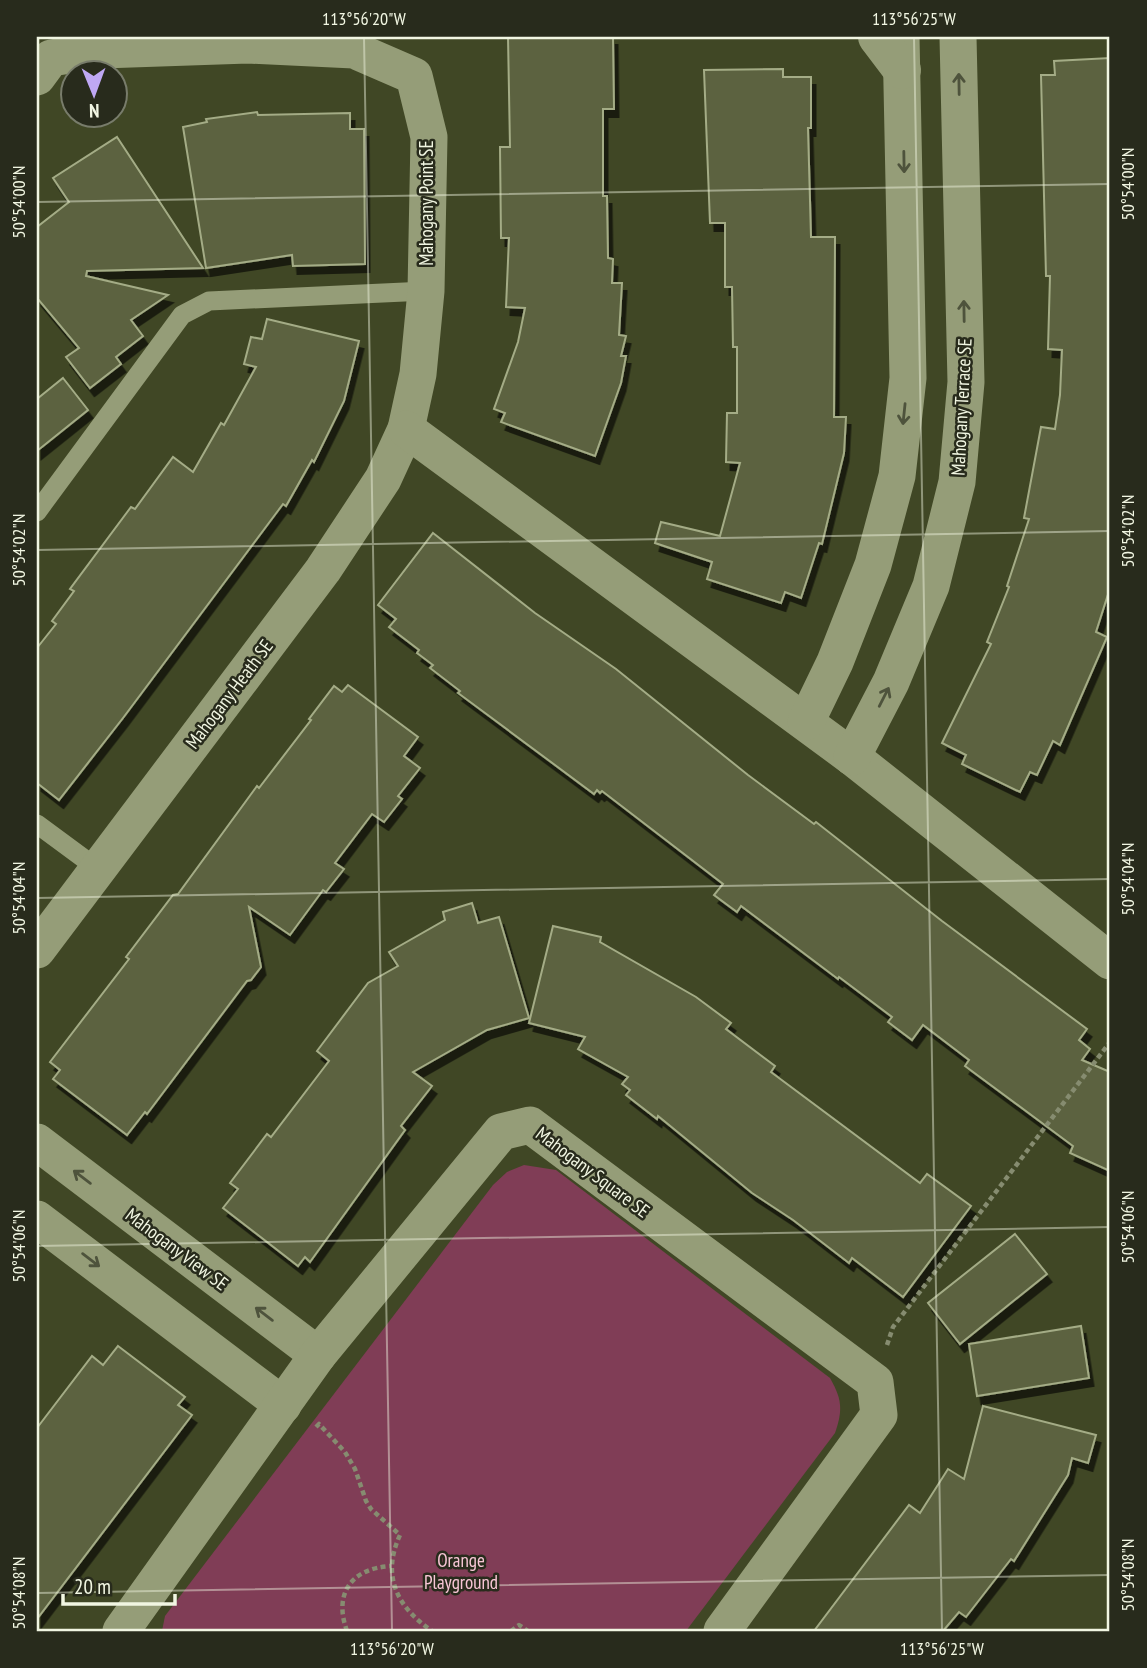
<svg xmlns="http://www.w3.org/2000/svg" width="1147" height="1668" viewBox="0 0 1147 1668" font-family="'PT Sans Narrow',sans-serif">
	<style>
		.green { fill: #803d56 }
		.building { fill: #5b623f; stroke: #a4ac86; stroke-width: 2; filter: url(#shadow) }
		.lines { fill: none; stroke-linecap: round; stroke-linejoin: round }
		.path { stroke: #868c70; stroke-width: 4.5; stroke-dasharray: 5 3.5; stroke-linecap: butt }
		.lane { stroke: #959d78; stroke-width: 19 }
		.street { stroke: #959d78; stroke-width: 37 }
		.secondary { stroke: #959d78; stroke-width: 38 }
		.oneway { stroke: #4e533c }
		.ticks { fill: none; stroke: #f1f6e2; stroke-width: 2; stroke-opacity: 0.45 }
		.labels { text-anchor: middle; dominant-baseline: central; stroke-width: 5; stroke-linejoin: round; paint-order: stroke }
		.street-label { font-size: 19px; fill: #f1f6e2; stroke: #282b1c }
		.park-label { font-size: 19px; fill: #f8c6d6; stroke: #282b1c }
		.neatline { fill: none; stroke: #f1f6e2; stroke-width: 2.5 }
		.ticks-label { font-size: 18px; text-anchor: middle; fill: #f1f6e2 }
	</style>
	<defs>
		<filter id="shadow"><feDropShadow dx="4.5" dy="8" stdDeviation="0" flood-color="#0009"/></filter>
	</defs>
	<rect width="100%" height="100%" fill="#404725"/>
	<path class="green" d="M524,1165L556,1170L830,1378C842,1399 843,1410 835,1433L686,1631H162L165,1616L493,1185L507,1172Z"/>
	<g class="building">
		<polygon points="508,37 613,37 614,109 603,109 603,196 607,196 608,258 613,259 612,283 622,283 619,335 626,336 621,356 626,356 621,383 595,456 501,422 505,413 494,409 518,342 525,308 506,307 509,238 501,238 500,147 510,147"/>
		<polygon points="1110,58 1110,588 1096,632 1107,637 1060,745 1053,741 1037,775 1030,772 1020,792 962,764 966,755 942,743 991,644 987,642 1009,587 1007,586 1029,519 1024,518 1041,427 1055,429 1060,395 1062,350 1048,349 1050,276 1046,276 1041,75 1055,75 1054,61"/>
		<polygon points="783,69 783,77 811,77 811,128 808,128 811,237 835,237 834,417 846,417 844,453 822,544 819,543 801,598 785,592 781,603 707,579 712,562 655,543 661,522 720,536 740,463 726,462 727,413 737,413 737,347 733,347 732,287 725,287 725,223 710,223 704,70"/>
		<polygon points="257,112 258,115 350,113 350,129 364,129 365,264 293,266 292,255 206,268 183,127 207,122 206,119"/>
		<polygon points="117,137 203,268 87,271 86,276 168,295 131,320 143,336 116,357 121,364 90,388 66,357 79,348 37,298 37,227 69,202 53,178"/>
		<polygon points="267,319 359,341 344,401 314,462 312,460 286,506 283,504 123,718 59,800 37,783 37,648 56,624 52,621 74,591 70,589 131,507 135,509 173,457 193,472 221,423 224,425 256,367 244,364 251,337 262,339"/>
		<polygon points="63,378 88,410 37,451 37,399"/>
		<polygon points="433,533 535,613 616,669 748,775 814,824 816,822 942,921 1087,1029 1079,1040 1090,1049 1082,1060 1110,1072 1110,1171 1070,1153 1073,1146 965,1066 969,1060 923,1025 912,1040 888,1022 892,1017 839,977 838,979 741,906 737,912 714,895 723,884 602,791 600,793 597,790 594,794 458,693 460,691 430,668 433,665 417,653 419,650 389,627 396,619 378,605"/>
		<polygon points="348,685 418,737 404,756 420,768 398,796 402,799 384,822 372,814 335,863 344,869 326,892 323,890 290,935 249,907 261,967 251,980 247,981 147,1114 145,1112 127,1135 53,1079 60,1070 50,1062 129,959 126,957 173,895 178,894 257,786 259,788 311,720 309,719 334,686 342,692"/>
		<polygon points="472,903 478,923 499,917 529,1018 487,1030 413,1072 432,1086 401,1126 405,1130 310,1262 305,1257 298,1266 223,1208 238,1189 230,1183 267,1134 271,1137 329,1061 317,1051 368,983 398,966 389,952 445,920 443,912"/>
		<polygon points="553,926 601,937 600,942 696,997 731,1023 726,1029 775,1066 771,1072 920,1183 927,1174 971,1206 903,1297 852,1258 849,1263 793,1220 752,1193 658,1116 657,1119 626,1095 630,1090 622,1084 628,1077 578,1049 585,1037 529,1023"/>
		<polygon points="1015,1234 1047,1274 960,1344 928,1303"/>
		<polygon points="1081,1326 1089,1378 977,1396 969,1344"/>
		<polygon points="118,1346 185,1397 178,1405 192,1415 37,1619 37,1428 92,1356 103,1365"/>
		<polygon points="983,1406 1096,1435 1088,1463 1072,1458 1068,1475 1014,1561 1011,1559 966,1617 959,1612 943,1631 814,1631 909,1505 920,1513 948,1469 964,1479"/>
	</g>
	<g class="lines">
		<g class="path">
			<polyline points="887,1345 893,1327 1110,1042"/>
			<path d="M316,1427L319,1424L345,1452L355,1469L366,1501L371,1509L400,1535C381,1576 397,1607 432,1631"/>
			<path d="M347,1631C333,1593 352,1568 391,1566"/>
			<polyline points="511,1631 519,1625 528,1631"/>
		</g>
		<g class="lane">
			<polyline points="37,512 182,315 209,301 426,291"/>
			<polyline points="37,824 98,869"/>
		</g>
		<g class="street">
			<polyline points="37,77 51,58 102,50 248,45 354,50 414,76 429,137 426,291 418,374 406,429 383,479 323,570 37,950"/>
			<polyline points="406,429 852,757 1110,961"/>
			<polyline points="806,722 835,662 873,565 897,476 908,378 901,37"/>
			<polyline points="852,757 891,682 931,586 957,482 966,382 958,37"/>
			<polyline points="37,1142 318,1355"/>
			<polyline points="37,1219 283,1405"/>
			<polyline points="121,1631 318,1355 501,1132 530,1125 875,1382 879,1415 722,1631"/>
		</g>
		<polyline class="secondary" points="877,37 902,70"/>
	</g>
	<defs><path id="oneway-shaft" d="M-6 0H5M1.5-3L5.5 0L1.5 3" fill="none" stroke-width="1.6" stroke-linecap="round" stroke-linejoin="round" transform="scale(1.75)"/></defs>
	<g class="oneway">
		<use href="#oneway-shaft" transform="translate(959 84) rotate(-91)"/>
		<use href="#oneway-shaft" transform="translate(904 162) rotate(89)"/>
		<use href="#oneway-shaft" transform="translate(964 311) rotate(-91)"/>
		<use href="#oneway-shaft" transform="translate(904 414) rotate(96)"/>
		<use href="#oneway-shaft" transform="translate(884 697) rotate(-63)"/>
		<use href="#oneway-shaft" transform="translate(82 1177) rotate(-143)"/>
		<use href="#oneway-shaft" transform="translate(91 1260) rotate(37)"/>
		<use href="#oneway-shaft" transform="translate(264 1314) rotate(-143)"/>
	</g>
	<path class="ticks" d="M364,37L392,1631M914,37L942,1631M37,202L1110,184M37,550L1110,531M37,898L1110,879M37,1246L1110,1227M37,1593L1110,1575"/>
	<g class="labels">
		<g class="street-label">
			<text transform="translate(426 203) rotate(-90)">Mahogany Point SE</text>
			<text transform="translate(961 407) rotate(-87)">Mahogany Terrace SE</text>
			<text transform="translate(229 694) rotate(-53)">Mahogany Heath SE</text>
			<text transform="translate(593 1172) rotate(37)">Mahogany Square SE</text>
			<text transform="translate(177 1249) rotate(37)">Mahogany View SE</text>
		</g>
		<g class="park-label">
			<text x="461" y="1560">Orange<tspan x="461" dy="22">Playground</tspan></text>
		</g>
	</g>
	<rect width="1147" height="1668" fill="none" stroke="#282b1c" stroke-width="77"/>
	<g transform="translate(94 94) rotate(179)"><circle r="33" fill="#282b1c" stroke="#787c6b" stroke-width="2"/>
	<path d="M0-5L12 26L0 18L-12 26Z" fill="#bfa8f4"/>
	<text y="-10" font-size="19" font-weight="bold" text-anchor="middle" fill="#f1f6e2">N</text>
	</g>
	<path d="M63 1594v10h112v-10" fill="none" stroke="#f1f6e2" stroke-width="3.5"/>
	<text x="74" y="1594" font-size="21" fill="#f1f6e2" stroke="#282b1c" stroke-width="5" paint-order="stroke">20 m</text>
	<rect x="38" y="38" width="1070" height="1592" class="neatline"/>
	<g class="ticks-label">
		<text x="364" y="25">113°56'20"W</text>
		<text x="914" y="25">113°56'25"W</text>
		<text transform="translate(1128 184) rotate(-90)" y="6">50°54'00"N</text>
		<text transform="translate(19 202) rotate(-90)" y="6">50°54'00"N</text>
		<text transform="translate(1128 531) rotate(-90)" y="6">50°54'02"N</text>
		<text transform="translate(19 550) rotate(-90)" y="6">50°54'02"N</text>
		<text transform="translate(1128 879) rotate(-90)" y="6">50°54'04"N</text>
		<text transform="translate(19 898) rotate(-90)" y="6">50°54'04"N</text>
		<text transform="translate(1128 1227) rotate(-90)" y="6">50°54'06"N</text>
		<text transform="translate(19 1246) rotate(-90)" y="6">50°54'06"N</text>
		<text transform="translate(1128 1575) rotate(-90)" y="6">50°54'08"N</text>
		<text transform="translate(19 1593) rotate(-90)" y="6">50°54'08"N</text>
		<text x="392" y="1655">113°56'20"W</text>
		<text x="942" y="1655">113°56'25"W</text>
	</g>
</svg>
